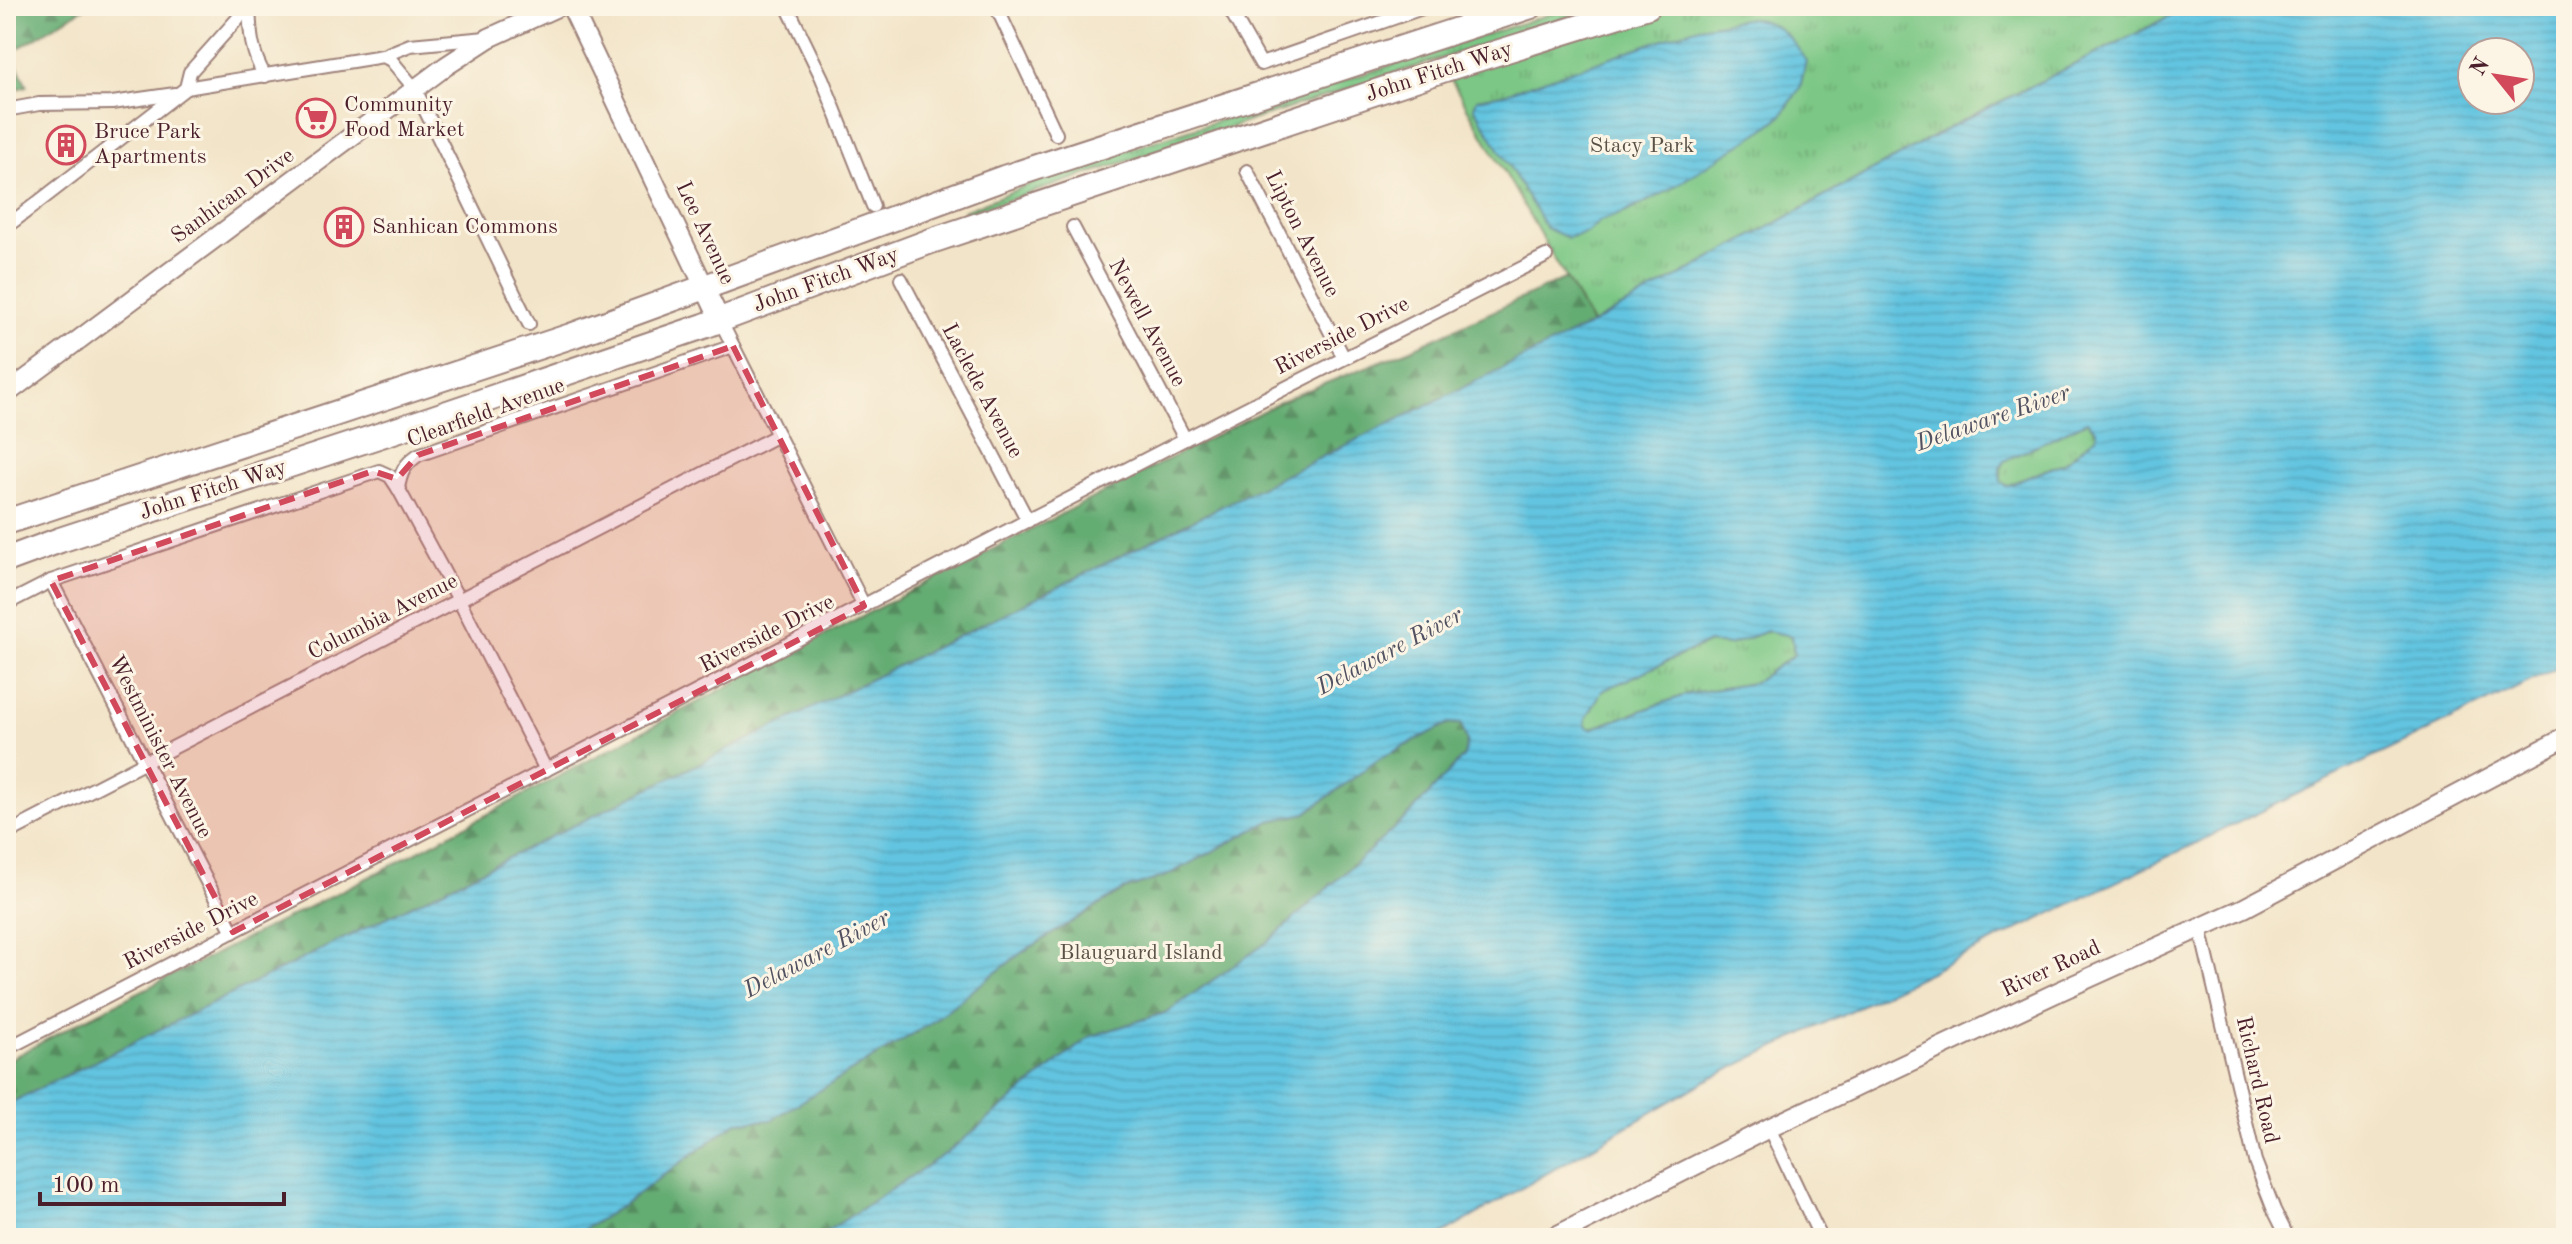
<svg xmlns="http://www.w3.org/2000/svg" width="2572" height="1244" viewBox="0 0 2572 1244" font-family="'Old Standard TT',serif">
	<style>
		.grass { fill: url(#grass-tufts); stroke: #627358; stroke-width: 2 }
		.forest { fill: url(#forest-firs); stroke: #57664e; stroke-width: 2 }
		.water { fill: url(#water-rules); stroke: #567286; stroke-width: 2; fill-rule: evenodd }
		.lines { fill: none; stroke-linecap: round; stroke-linejoin: round }
		.street-casing { stroke: #9e827a; stroke-width: 16 }
		.secondary-casing { stroke: #9e827a; stroke-width: 22 }
		.highway-casing { stroke: #9e827a; stroke-width: 28 }
		.street { stroke: #fff; stroke-width: 12 }
		.secondary { stroke: #fff; stroke-width: 18 }
		.highway { stroke: #fff; stroke-width: 24 }
		.marked { fill: #d1495b; fill-opacity: 0.2; stroke: #d1495b; stroke-width: 6; stroke-dasharray: 16 10; stroke-linejoin: round }
		.labels { text-anchor: middle; dominant-baseline: central; stroke-width: 6; stroke-linejoin: round; paint-order: stroke }
		.street-label { font-size: 22px; fill: #4a1f2b; stroke: #fcf5e5 }
		.poi-label { font-size: 22px; fill: #4a1f2b; stroke: #fcf5e5; text-anchor: start }
		.park-label { font-size: 22px; fill: #595146; stroke: #fcf5e5 }
		.water-label { font-size: 24px; font-style: italic; fill: #515161; stroke: #fcf5e5 }
	</style>
	<defs>
		<pattern id="grass-tufts" width="24" height="20" patternUnits="userSpaceOnUse" patternTransform="scale(2)"><rect width="24" height="20" fill="#7bc785"/><path d="M3 7l-1-3M5 7V3M7 7l1-3M15 17l-1-3M17 17v-4M19 17l1-3" fill="none" stroke="#6caa73"/></pattern>
		<pattern id="forest-firs" width="22" height="20" patternUnits="userSpaceOnUse" patternTransform="scale(2)"><rect width="22" height="20" fill="#64ac72"/><path d="M5 1l3.5 6h-7zM16 11l3.5 6h-7z" fill="#548b5e"/></pattern>
		<pattern id="water-rules" width="6" height="5" patternUnits="userSpaceOnUse" patternTransform="scale(2)"><rect width="6" height="5" fill="#62c4e0"/><path d="M0 2.5h6" fill="none" stroke="#57a8c0"/></pattern>
	</defs>
	<rect width="100%" height="100%" fill="#fcf5e5"/>
	<filter id="ink" filterUnits="userSpaceOnUse"><feTurbulence type="fractalNoise" baseFrequency=".0125" numOctaves="2"/><feDisplacementMap in="SourceGraphic" scale="16" xChannelSelector="R" yChannelSelector="G"/><feConvolveMatrix kernelMatrix="1 2 1 2 8 2 1 2 1" color-interpolation-filters="sRGB"/></filter>
	<filter id="wash" filterUnits="userSpaceOnUse"><feTurbulence type="fractalNoise" baseFrequency=".006" numOctaves="4" result="noise"/><feDisplacementMap in="SourceGraphic" scale="32" xChannelSelector="R" yChannelSelector="G"/><feGaussianBlur stdDeviation="1.8" result="paint"/><feColorMatrix in="noise" values="0 0 0 0 0 0 0 0 0 0 0 0 0 0 0 0 0 1.4 0 .05"/><feComposite in="paint" operator="in"/></filter>
	<g filter="url(#wash)">
		<rect width="100%" height="100%" fill="#f2e4c8"/>
		<g class="grass">
			<polygon points="1575,6 1601,6 966,214 964,211 1065,170"/>
			<polygon points="1648,6 2191,6 1962,121 1592,324 1445,69"/>
			<polygon points="2087,421 2097,432 2096,437 2064,463 2006,486 2001,482 2000,469 2003,461"/>
			<polygon points="1767,631 1792,636 1794,655 1753,683 1688,694 1590,729 1585,726 1586,719 1601,691 1708,643 1729,645"/>
		</g>
		<g class="forest">
			<polygon points="17,6 87,6 11,53 27,86 6,92 6,14"/>
			<polygon points="1566,278 1592,324 6,1105 6,1061 89,1017 381,871 792,652 1286,399 1409,350"/>
			<polygon points="1449,723 1461,724 1467,741 1464,756 1411,813 1269,941 1167,1012 1089,1037 948,1152 817,1238 571,1238 621,1206 737,1122 771,1120 929,1024 1021,953 1124,890 1166,876 1270,821 1306,813 1379,759"/>
		</g>
		<g class="water">
			<path d="M2191,6H2566V664L1707,1080L1436,1238H817L948,1152L1089,1037L1167,1012L1269,941L1411,813L1464,756L1467,741L1461,724L1449,723L1379,759L1306,813L1270,821L1166,876L1123,890L1021,953L929,1024L771,1120L737,1122L621,1206L571,1238H6V1105L1592,324L1962,121ZM2472,52H2520V100H2472ZM2087,421L2097,431L2096,437L2064,463L2006,486L2001,482L2000,469L2004,461ZM1767,631L1792,636L1794,655L1753,683L1688,694L1591,729L1585,726L1586,719L1602,691L1707,643L1729,645Z"/>
			<path d="M1750,18C1778,22 1792,37 1806,61L1800,88L1782,115L1766,128L1666,192L1626,212L1600,221L1588,232L1568,238L1546,228L1474,107L1477,99L1503,94L1699,27Z"/>
		</g>
	</g>
	<g filter="url(#ink)">
		<g class="lines">
			<g class="street-casing">
				<g id="street">
					<path d="M249,6C250,32 251,53 265,76"/>
					<polyline points="787,6 822,78 873,206"/>
					<polyline points="996,6 1056,134"/>
					<polyline points="1228,6 1261,64 1428,6"/>
					<polyline points="383,56 391,60 415,89 529,324"/>
					<polyline points="186,88 383,56 410,45 486,38"/>
					<polyline points="6,110 39,104 112,103 175,94"/>
					<polyline points="1247,171 1344,358"/>
					<polyline points="6,227 186,88 190,72 249,6"/>
					<polyline points="1073,227 1185,439"/>
					<polyline points="901,279 1028,521"/>
					<polyline points="720,320 864,606"/>
					<path d="M398,488C401,472 404,465 418,455L733,346"/>
					<polyline points="51,581 233,932"/>
					<polyline points="6,604 51,581 379,471 390,476 398,488 459,600 546,770"/>
					<polyline points="6,834 778,435"/>
					<polyline points="2200,927 2255,1161 2274,1210 2288,1238"/>
					<polyline points="6,1049 1185,439 1546,256"/>
					<polyline points="1769,1128 1821,1238"/>
				</g>
			</g>
			<g class="secondary-casing">
				<g id="secondary">
					<polyline points="571,6 720,320"/>
					<polyline points="6,394 446,66 489,38 559,6"/>
					<polyline points="1552,1238 1769,1128 2060,991 2244,908 2566,737"/>
				</g>
			</g>
			<g class="highway-casing">
				<g id="highway">
					<polyline points="6,522 571,336 1004,178 1531,6"/>
					<polyline points="6,560 60,540 430,419 704,326 931,241 1445,69 1648,6"/>
				</g>
			</g>
			<use href="#street" class="street"/>
			<use href="#secondary" class="secondary"/>
			<use href="#highway" class="highway"/>
		</g>
	</g>
	<path class="marked" d="M733,346L864,606L233,932L51,581L373,471L397,479L418,455Z"/>
	<defs>
		<g id="supermarket-ring" transform="scale(2)"><circle r="9.5" fill="#fcf5e5" stroke="#d1495b" stroke-width="1.5"/><path d="M-6-5.5h2.5l.6 2H6L4.5 2H-2.5L-4.4-4H-6ZM-1.5 3.2a1.3 1.3 0 1 0 .1 0ZM3 3.2a1.3 1.3 0 1 0 .1 0Z" fill="#d1495b"/></g>
		<g id="building-ring" transform="scale(2)"><circle r="9.5" fill="#fcf5e5" stroke="#d1495b" stroke-width="1.5"/><path d="M-4-6H4V6H1V3H-1V6H-4ZM-2.5-4.3h1.7v1.8h-1.7ZM.8-4.3h1.7v1.8H.8ZM-2.5-1h1.7V.8h-1.7ZM.8-1h1.7V.8H.8Z" fill="#d1495b"/></g>
	</defs>
	<g fill-rule="evenodd">
		<use href="#supermarket-ring" x="316" y="118"/>
		<use href="#building-ring" x="66" y="145"/>
		<use href="#building-ring" x="344" y="227"/>
	</g>
	<g class="labels">
		<g class="street-label">
			<text transform="translate(1439 72) rotate(-18)">John Fitch Way</text>
			<text transform="translate(233 196) rotate(-36)">Sanhican Drive</text>
			<text transform="translate(705 233) rotate(65)">Lee Avenue</text>
			<text transform="translate(1302 234) rotate(63)">Lipton Avenue</text>
			<text transform="translate(826 280) rotate(-20)">John Fitch Way</text>
			<text transform="translate(1147 323) rotate(62)">Newell Avenue</text>
			<text transform="translate(1342 336) rotate(-27)">Riverside Drive</text>
			<text transform="translate(982 391) rotate(62)">Laclede Avenue</text>
			<text transform="translate(486 413) rotate(-20)">Clearfield Avenue</text>
			<text transform="translate(213 490) rotate(-18)">John Fitch Way</text>
			<text transform="translate(383 617) rotate(-27)">Columbia Avenue</text>
			<text transform="translate(767 634) rotate(-27)">Riverside Drive</text>
			<text transform="translate(160 747) rotate(63)">Westminister Avenue</text>
			<text transform="translate(191 931) rotate(-27)">Riverside Drive</text>
			<text transform="translate(2051 969) rotate(-25)">River Road</text>
			<text transform="translate(2257 1080) rotate(77)">Richard Road</text>
		</g>
		<g class="poi-label">
			<text x="344" y="105">Community<tspan x="344" dy="25">Food Market</tspan></text>
			<text x="94" y="132">Bruce Park<tspan x="94" dy="25">Apartments</tspan></text>
			<text x="372" y="227">Sanhican Commons</text>
		</g>
		<g class="park-label">
			<text x="1642" y="146">Stacy Park</text>
			<text x="1141" y="953">Blauguard Island</text>
		</g>
		<g class="water-label">
			<text transform="translate(1993 419) rotate(-19)">Delaware River</text>
			<text transform="translate(1390 652) rotate(-28)">Delaware River</text>
			<text transform="translate(817 955) rotate(-28)">Delaware River</text>
		</g>
	</g>
	<rect width="2572" height="1244" fill="none" stroke="#fcf5e5" stroke-width="32"/>
	<g transform="translate(2496 76) rotate(300)"><circle r="38" fill="#fcf5e5" stroke="#b59f9b" stroke-width="2"/>
	<path d="M0-6L14 30L0 20L-14 30Z" fill="#d1495b"/>
	<text y="-12" font-size="22" font-weight="bold" text-anchor="middle" fill="#4a1f2b">N</text>
	</g>
	<path d="M40 1192v12h244v-12" fill="none" stroke="#4a1f2b" stroke-width="4"/>
	<text x="52" y="1192" font-size="24" fill="#4a1f2b" stroke="#fcf5e5" stroke-width="6" paint-order="stroke">100 m</text>
</svg>
